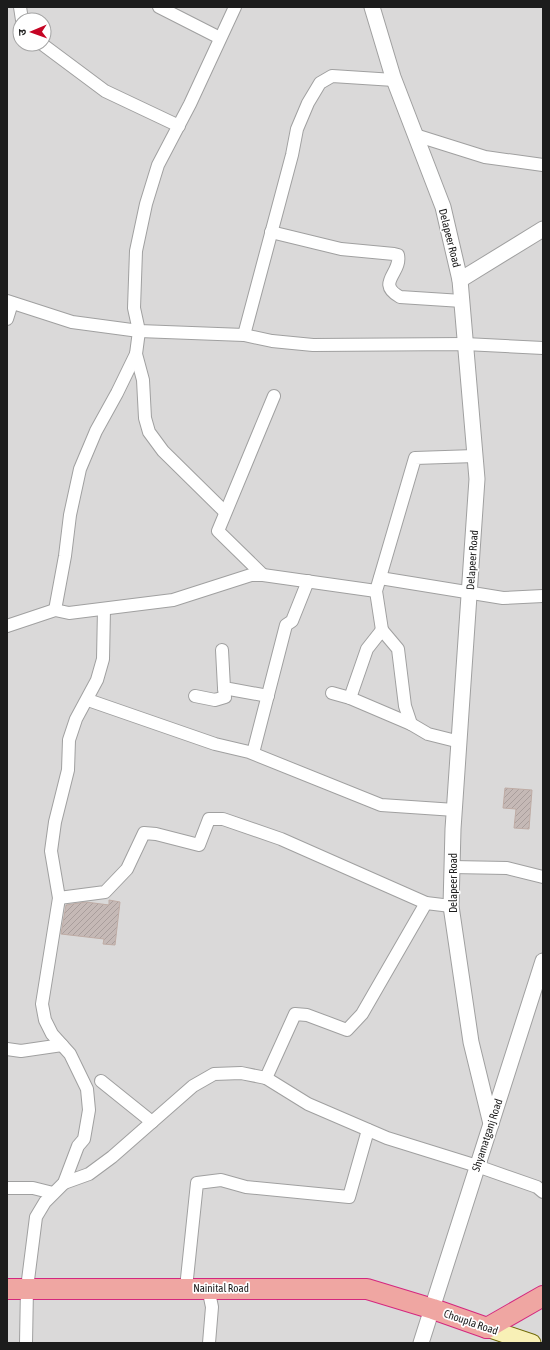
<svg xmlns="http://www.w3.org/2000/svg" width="550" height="1350" viewBox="0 0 550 1350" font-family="'Asap Condensed','Noto Sans Devanagari',sans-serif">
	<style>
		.residential { fill: #dad9d9; fill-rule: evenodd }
		.building { fill: url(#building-hatch); stroke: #bfaca5 }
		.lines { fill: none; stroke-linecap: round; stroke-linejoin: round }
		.minor-casing { stroke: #a0a0a0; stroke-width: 14 }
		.tertiary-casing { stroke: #a0a0a0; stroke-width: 17 }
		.secondary-casing { stroke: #706a06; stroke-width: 19 }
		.trunk-casing { stroke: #d4277f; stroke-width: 22 }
		.minor { stroke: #fff; stroke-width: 12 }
		.tertiary { stroke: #fff; stroke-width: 15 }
		.secondary { stroke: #f8f0b6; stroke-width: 17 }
		.trunk { stroke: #efa6a2; stroke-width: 20 }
		.labels { text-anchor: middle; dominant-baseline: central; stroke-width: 3.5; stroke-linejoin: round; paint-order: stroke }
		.street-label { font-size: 11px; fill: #1c1c1c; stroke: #fff }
	</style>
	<defs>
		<pattern id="building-hatch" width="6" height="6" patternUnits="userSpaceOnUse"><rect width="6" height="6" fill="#c5b9b6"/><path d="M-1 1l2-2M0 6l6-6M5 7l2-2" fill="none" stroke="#a99e9c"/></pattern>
	</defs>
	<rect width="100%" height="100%" fill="#eee8e2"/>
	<path class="residential" d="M7,7H543V1343H7ZM20,20H44V44H20Z"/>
	<g class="building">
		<polygon points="505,788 532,790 529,829 514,828 516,809 503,808"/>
		<polygon points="109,900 120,902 115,945 103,944 104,939 61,934 66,905 86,902 109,905"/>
	</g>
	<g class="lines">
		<g class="minor-casing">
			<g id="minor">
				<polyline points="20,7 22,20"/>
				<polyline points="159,7 220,38"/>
				<polyline points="42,44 105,91 179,126"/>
				<polyline points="415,135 485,157 543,165"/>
				<path d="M271,232L341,249L394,254L398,255C402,273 375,283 400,297L462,301"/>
				<polyline points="7,301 72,322 139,331 244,335 272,341 313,345 465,344 543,348"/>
				<polyline points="7,319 12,303"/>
				<polyline points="244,335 292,155 297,129 308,103 320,83 332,76 394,80"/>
				<polyline points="225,512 163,451 149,432 145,418 143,380 136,354 139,331 134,308 136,251 146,204 158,165 190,104 235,7"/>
				<polyline points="263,575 218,531 274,396"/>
				<polyline points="380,578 503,598 543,596"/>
				<polyline points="55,610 65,556 70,515 80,469 96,431 117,393 136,354"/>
				<polyline points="7,626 55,610 69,613 173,600 251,575 263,575 376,591"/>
				<polyline points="382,630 376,591 415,458 475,456"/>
				<polyline points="222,650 224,688 268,696"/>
				<polyline points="332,693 350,698 411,724"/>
				<polyline points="195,696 215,700 225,697 224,688"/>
				<polyline points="350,698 367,649 382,630 398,649 405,706 411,724 428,734 460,742"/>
				<polyline points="88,700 215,744 249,752 381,805 455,810"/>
				<polyline points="253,753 286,625 292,621 308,581"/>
				<polyline points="452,867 507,868 543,877"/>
				<polyline points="59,898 105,892 127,869 144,833 156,834 199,845 209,819 223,819 281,839 426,903 451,906"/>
				<polyline points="7,1049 21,1051 62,1045"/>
				<polyline points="266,1078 295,1014 307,1015 347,1030 362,1014 426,903"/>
				<polyline points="101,1081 152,1122"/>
				<polyline points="64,1183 89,1174 112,1157 193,1086 214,1074 241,1073 266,1078 308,1104 387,1138 477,1166 537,1187 543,1192"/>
				<polyline points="7,1188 33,1188 53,1193"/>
				<polyline points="186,1288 197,1183 221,1180 246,1187 349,1197 368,1130"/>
				<polyline points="208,1288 212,1307 209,1343"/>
				<polyline points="26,1343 27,1288 36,1217 45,1202 64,1183 78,1146 84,1139 89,1110 87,1089 70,1054 52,1034 45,1020 42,1004 59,898 51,851 55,822 68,770 69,740 76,719 97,680 103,659 104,609"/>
			</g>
		</g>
		<g class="tertiary-casing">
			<g id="tertiary">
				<polyline points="372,7 393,77 443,207 460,280 477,479 453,829 451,906 471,1042 491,1124"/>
				<polyline points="460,280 543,229"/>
				<polyline points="421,1343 543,961"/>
			</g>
		</g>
		<g class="secondary-casing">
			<polyline id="secondary" points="487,1328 532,1343"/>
		</g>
		<g class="trunk-casing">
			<g id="trunk">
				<polyline points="7,1289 367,1289 433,1309 487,1328"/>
				<polyline points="487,1328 543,1296"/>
			</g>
		</g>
		<use href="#minor" class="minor"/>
		<use href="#tertiary" class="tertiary"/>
		<use href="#secondary" class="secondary"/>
		<use href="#trunk" class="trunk"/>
	</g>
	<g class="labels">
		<g class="street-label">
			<text transform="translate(450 238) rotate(76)">Delapeer Road</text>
			<text transform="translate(472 560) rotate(-86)">Delapeer Road</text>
			<text transform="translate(453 883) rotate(-90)">Delapeer Road</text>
			<text transform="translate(487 1135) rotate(-72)">Shyamatganj Road</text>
			<text x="221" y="1288">Nainital Road</text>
			<text transform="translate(471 1322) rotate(19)">Choupla Road</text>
		</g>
	</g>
	<rect width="550" height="1350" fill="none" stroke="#1c1c1c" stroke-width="16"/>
	<g transform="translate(32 32) rotate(268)"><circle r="19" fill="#ffffff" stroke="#a4a4a4"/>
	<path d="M0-3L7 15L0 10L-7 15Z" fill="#c50424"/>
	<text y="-6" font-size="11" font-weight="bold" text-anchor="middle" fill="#1c1c1c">उ</text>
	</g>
</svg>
